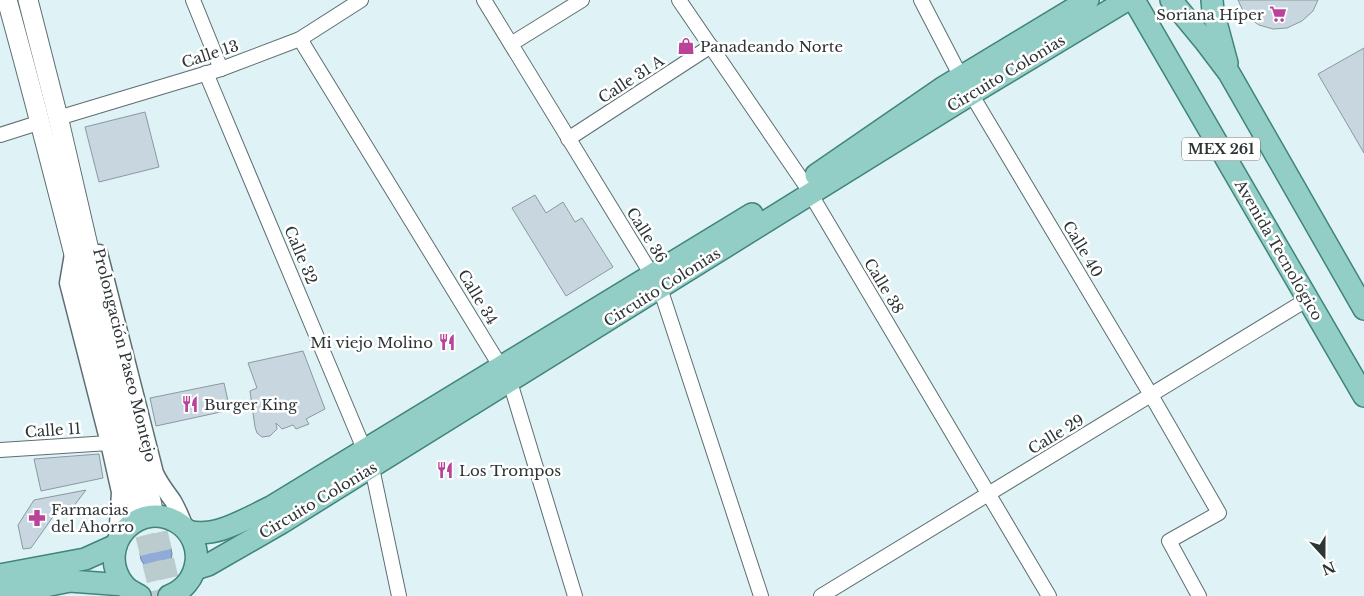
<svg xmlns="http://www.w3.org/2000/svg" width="1364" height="596" viewBox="0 0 1364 596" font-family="'Libre Baskerville',serif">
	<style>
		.water { fill: #90abda; stroke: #7288a9 }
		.building { fill: #c8d6df; stroke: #8b99a2 }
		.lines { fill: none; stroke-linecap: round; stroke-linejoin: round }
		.secondary-tunnel { stroke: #bbcccf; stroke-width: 19; stroke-dasharray: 19 9; stroke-linecap: butt }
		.minor-casing { stroke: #5d6e71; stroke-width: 16 }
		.tertiary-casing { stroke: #5d6e71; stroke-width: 19 }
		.secondary-casing { stroke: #5d6e71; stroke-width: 21 }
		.primary-casing { stroke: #40847a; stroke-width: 24 }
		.minor { stroke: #fff; stroke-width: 14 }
		.tertiary { stroke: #fff; stroke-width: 16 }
		.secondary { stroke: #fff; stroke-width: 19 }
		.primary { stroke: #92cec5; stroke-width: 21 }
		.labels { text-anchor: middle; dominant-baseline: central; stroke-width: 5; stroke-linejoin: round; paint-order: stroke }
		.shield { fill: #fff; stroke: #6c7272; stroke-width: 1 }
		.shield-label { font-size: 14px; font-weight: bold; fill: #2d3536 }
		.poi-label { font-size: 15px; fill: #2d3536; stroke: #fff; text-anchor: start }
		.street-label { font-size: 15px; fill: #2d3536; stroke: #fff }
	</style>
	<rect width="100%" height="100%" fill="#dff2f5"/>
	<circle class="water" cx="156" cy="554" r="16"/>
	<g class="building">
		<polygon points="1238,0 1318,0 1313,11 1302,21 1287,28 1273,29 1259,25 1250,19 1243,11"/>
		<polygon points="1364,48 1364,153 1318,74"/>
		<polygon points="145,112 159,167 99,182 85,127"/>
		<polygon points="535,195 546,213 563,202 575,222 582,218 613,267 566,296 512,208"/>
		<polygon points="303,351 325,409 306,419 309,424 296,429 293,425 282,429 276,423 277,429 270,436 262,437 257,433 255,427 250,391 257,388 248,363"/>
		<polygon points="224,383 230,410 156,426 150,398"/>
		<polygon points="99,454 103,478 41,491 34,459"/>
		<polygon points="86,490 73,507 57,511 31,548 23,549 18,525 34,500"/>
	</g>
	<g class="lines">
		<g class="secondary-tunnel">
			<polyline points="152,505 173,596"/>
			<polyline points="138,508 160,596"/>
		</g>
		<g class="minor-casing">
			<g id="minor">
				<polyline points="193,0 221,69"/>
				<polyline points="484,0 660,288 761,596"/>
				<polyline points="679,0 804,183 1049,596"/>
				<polyline points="921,0 961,77 1151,395 1219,513 1169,541 1199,596"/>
				<polyline points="300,39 510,382 575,596"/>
				<polyline points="511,44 582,0"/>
				<polyline points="206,73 364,449"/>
				<polyline points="58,118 221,69 300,39 361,0"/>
				<polyline points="0,135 41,122"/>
				<polyline points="568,139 711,46"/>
				<polyline points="0,450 109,443"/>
				<polyline points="372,468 399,596"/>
				<polyline points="821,596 1308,299"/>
			</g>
		</g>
		<g class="tertiary-casing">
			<g id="tertiary">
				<path d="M99,253L155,473C160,484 166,491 173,501C178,510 182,519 185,528"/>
				<polyline points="73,254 68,283 109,443 120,492 117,542"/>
			</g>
		</g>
		<g class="secondary-casing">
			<g id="secondary">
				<path d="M7,0C54,169 95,339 138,508"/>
				<polyline points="28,0 60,125 102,306 152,505"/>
			</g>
		</g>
		<g class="primary-casing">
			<g id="primary">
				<polyline points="1134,0 1364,396"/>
				<polyline points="1171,0 1204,40 1229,73 1364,309"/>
				<polyline points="1212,0 1213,11 1227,63"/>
				<polyline points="816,175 944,87 1088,0"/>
				<path d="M188,531C215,539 247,518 271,507L752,214"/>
				<polyline points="195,569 208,565 281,523 971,94 1127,0"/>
				<polyline points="0,575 85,559 116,545"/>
				<polyline points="0,595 70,581 124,585"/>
				<path d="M140,596C135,593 128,590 124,585C93,546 141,495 181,525C192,534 198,548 196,562C194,578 184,590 169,596"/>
			</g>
		</g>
		<use href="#minor" class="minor"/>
		<use href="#tertiary" class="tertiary"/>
		<use href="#secondary" class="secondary"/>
		<use href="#primary" class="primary"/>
	</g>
	<defs>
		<g id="supermarket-bare" transform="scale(1.35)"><path d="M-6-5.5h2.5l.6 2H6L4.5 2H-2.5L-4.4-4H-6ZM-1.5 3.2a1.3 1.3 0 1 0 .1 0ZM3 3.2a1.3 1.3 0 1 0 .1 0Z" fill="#ba4399" stroke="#fff" stroke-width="2.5" paint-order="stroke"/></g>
		<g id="shop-bare" transform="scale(1.35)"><path d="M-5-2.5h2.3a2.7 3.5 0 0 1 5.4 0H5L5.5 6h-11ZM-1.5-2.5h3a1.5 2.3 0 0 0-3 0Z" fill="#ba4399" stroke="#fff" stroke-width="2.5" paint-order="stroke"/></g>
		<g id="restaurant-bare" transform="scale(1.35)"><path d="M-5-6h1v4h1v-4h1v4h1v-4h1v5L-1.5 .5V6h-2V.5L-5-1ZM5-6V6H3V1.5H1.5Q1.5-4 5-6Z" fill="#ba4399" stroke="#fff" stroke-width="2.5" paint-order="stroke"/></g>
		<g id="pharmacy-bare" transform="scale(1.35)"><path d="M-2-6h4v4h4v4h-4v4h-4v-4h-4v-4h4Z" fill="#ba4399" stroke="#fff" stroke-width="2.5" paint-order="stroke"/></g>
	</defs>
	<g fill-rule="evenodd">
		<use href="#supermarket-bare" x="1278" y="14"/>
		<use href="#shop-bare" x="686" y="46"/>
		<use href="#restaurant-bare" x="447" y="342"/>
		<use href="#restaurant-bare" x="190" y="404"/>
		<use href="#restaurant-bare" x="445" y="470"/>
		<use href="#pharmacy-bare" x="37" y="518"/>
	</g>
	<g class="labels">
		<rect class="shield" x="1182" y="137.5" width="78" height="23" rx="4"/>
		<g class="shield-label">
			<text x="1221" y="149">MEX 261</text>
		</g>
		<g class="poi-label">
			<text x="1264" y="14" text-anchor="end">Soriana Híper</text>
			<text x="700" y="46">Panadeando Norte</text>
			<text x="433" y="342" text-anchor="end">Mi viejo Molino</text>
			<text x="204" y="404">Burger King</text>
			<text x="459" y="470">Los Trompos</text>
			<text x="51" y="509">Farmacias<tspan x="51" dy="17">del Ahorro</tspan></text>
		</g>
		<g class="street-label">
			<text transform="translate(210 54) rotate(-18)">Calle 13</text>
			<text transform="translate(1006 73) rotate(-31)">Circuito Colonias</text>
			<text transform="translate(631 79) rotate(-33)">Calle 31 A</text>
			<text transform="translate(647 235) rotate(58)">Calle 36</text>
			<text transform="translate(1083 249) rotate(59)">Calle 40</text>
			<text transform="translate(1279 250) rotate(60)">Avenida Tecnológico</text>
			<text transform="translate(301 255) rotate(67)">Calle 32</text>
			<text transform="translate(884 286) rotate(59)">Calle 38</text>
			<text transform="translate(662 287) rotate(-32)">Circuito Colonias</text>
			<text transform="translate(478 297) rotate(59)">Calle 34</text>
			<text transform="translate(125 355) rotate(76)">Prolongación Paseo Montejo</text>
			<text transform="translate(53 430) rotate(-4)">Calle 11</text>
			<text transform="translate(1056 434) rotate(-31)">Calle 29</text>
			<text transform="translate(318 500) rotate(-31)">Circuito Colonias</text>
		</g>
	</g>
	<g transform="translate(1324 556) rotate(159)" stroke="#ffffff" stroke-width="4" paint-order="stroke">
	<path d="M0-4L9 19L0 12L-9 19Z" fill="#2d3536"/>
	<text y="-8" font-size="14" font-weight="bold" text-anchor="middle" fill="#2d3536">N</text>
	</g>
</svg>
